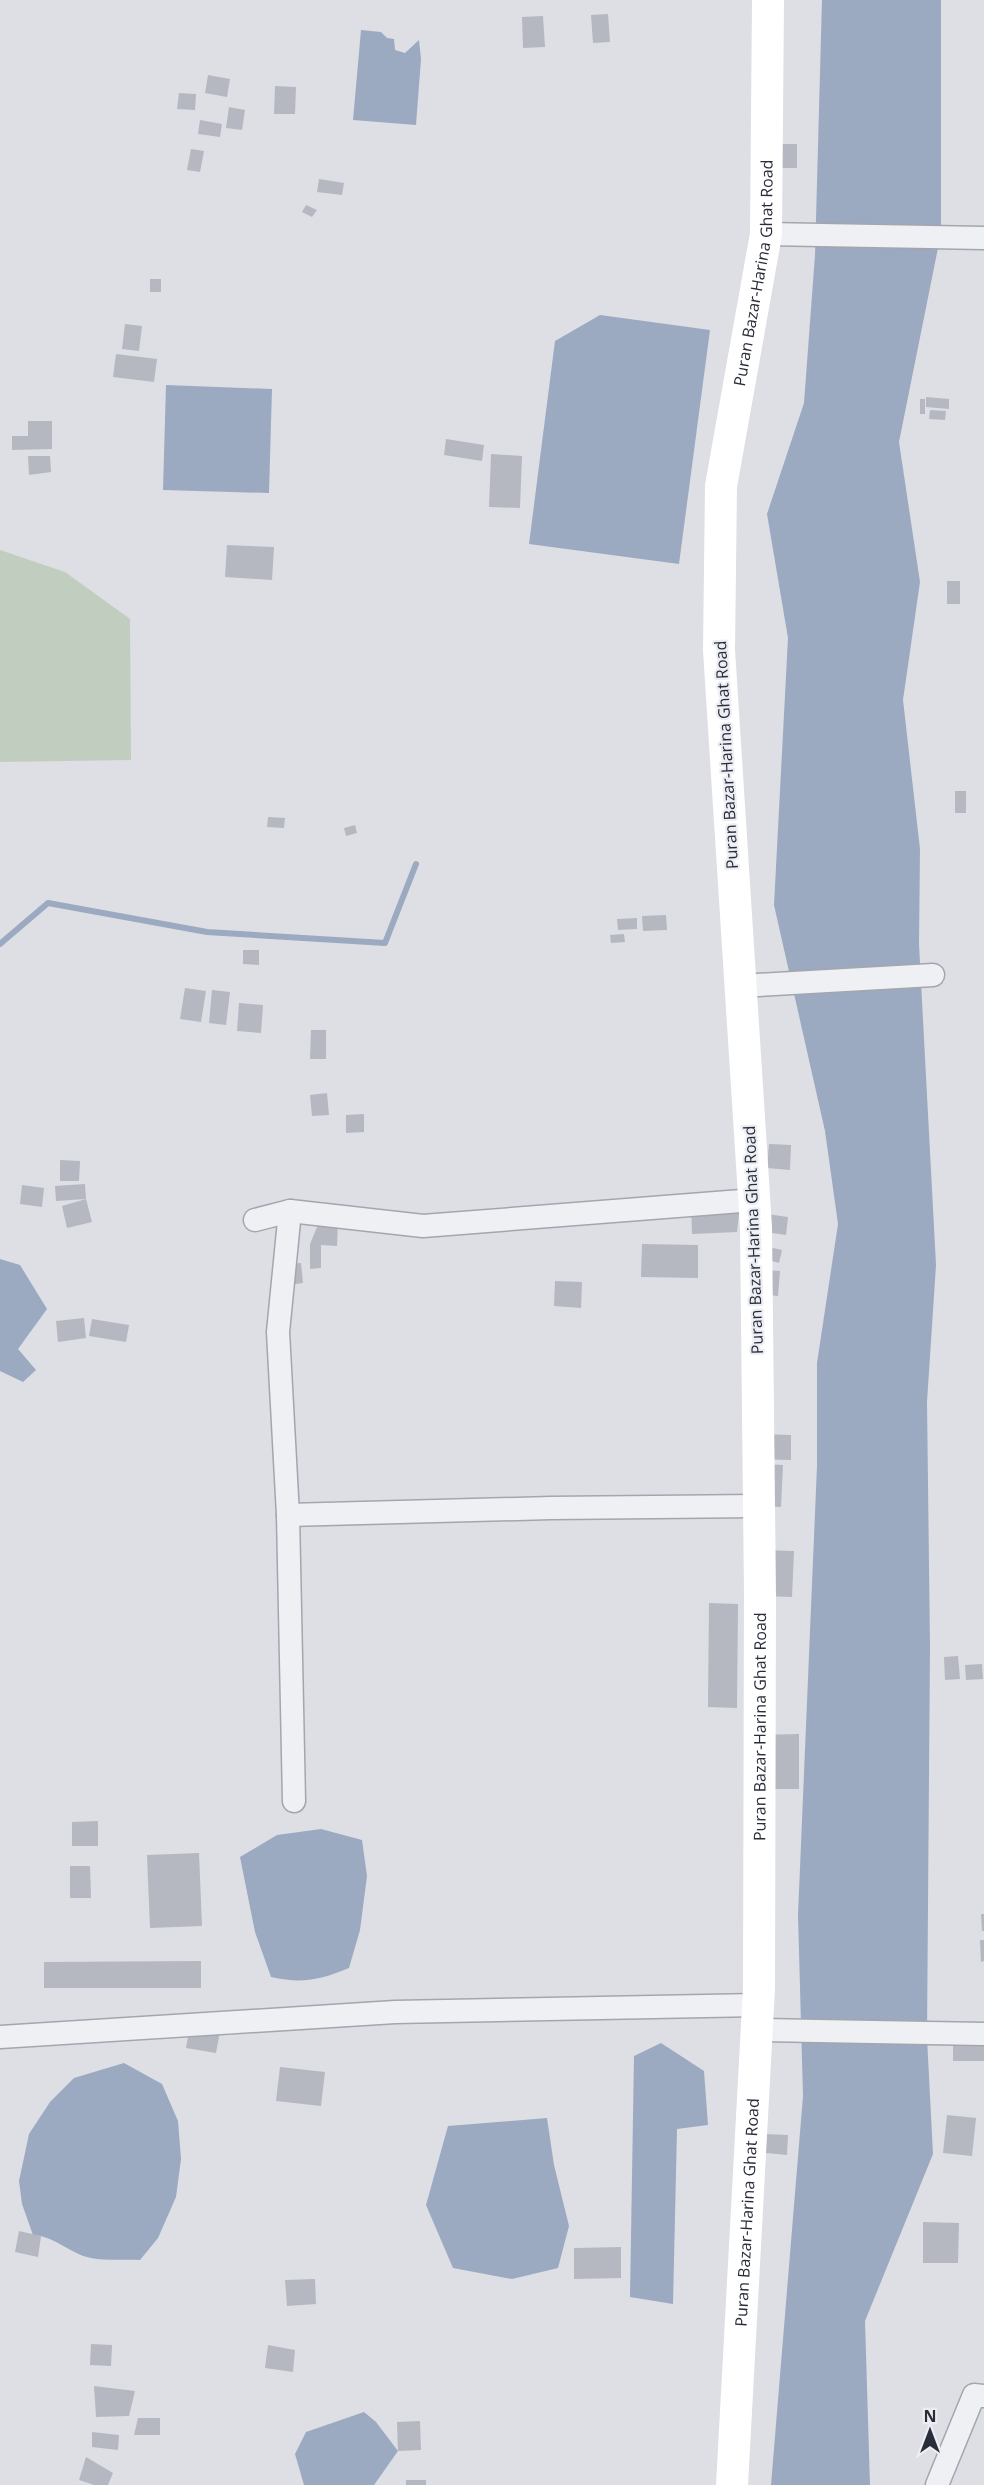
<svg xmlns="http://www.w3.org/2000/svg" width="984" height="2485" viewBox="0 0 984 2485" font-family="'Open Sans',sans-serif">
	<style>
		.green { fill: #c1cebf }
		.water { fill: #9baac1 }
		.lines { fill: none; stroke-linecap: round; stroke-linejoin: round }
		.stream { stroke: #9baac1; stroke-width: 6 }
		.building { fill: #b5b8c1 }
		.minor-casing { stroke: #a3a6ae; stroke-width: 25 }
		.minor { stroke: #eff0f4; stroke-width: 22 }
		.secondary { stroke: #fff; stroke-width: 32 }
		.labels { text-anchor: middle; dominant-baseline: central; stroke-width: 4.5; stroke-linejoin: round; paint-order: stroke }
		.street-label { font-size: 16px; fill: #282d39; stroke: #eceef3 }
	</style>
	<rect width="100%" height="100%" fill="#dddfe5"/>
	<polygon class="green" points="0,550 65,572 130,619 131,760 0,762"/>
	<g class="water">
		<polygon points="822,0 941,0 941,233 899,442 920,582 903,700 920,849 919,944 936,1265 927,1402 930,1645 927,2038 933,2154 865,2321 870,2485 771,2485 803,2096 798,1915 817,1466 817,1363 838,1224 825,1131 774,905 788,638 767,514 804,403 815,255"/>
		<polygon points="361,30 381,32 387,38 394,39 395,50 405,53 419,40 421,59 416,125 353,120"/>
		<polygon points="600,315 710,330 679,564 529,544 555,341"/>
		<polygon points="166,385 272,389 269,493 163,490"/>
		<polygon points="0,1259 20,1265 47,1309 18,1349 36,1370 23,1382 0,1371"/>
		<path d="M321,1829L362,1840L367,1876L360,1930L349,1968C320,1980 302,1984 271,1977L255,1932L240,1857L277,1835Z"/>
		<polygon points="661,2043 704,2071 708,2125 677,2129 673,2304 630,2297 634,2056"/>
		<path d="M124,2063L162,2084L178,2121L181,2159L176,2197L158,2238L140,2260C124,2259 107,2261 91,2258C70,2254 55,2236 33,2235L22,2204L19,2181L29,2134L50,2102L74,2078Z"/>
		<polygon points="547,2118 554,2165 569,2226 558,2268 512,2279 453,2268 426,2205 448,2126"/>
		<polygon points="364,2412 376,2422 398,2451 374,2485 304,2485 295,2454 306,2432"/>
	</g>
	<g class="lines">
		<polyline class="stream" points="0,944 48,903 207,932 385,943 416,864"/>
	</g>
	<g class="building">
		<polygon points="608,14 610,42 593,43 591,15"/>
		<polygon points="543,16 545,47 523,48 522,17"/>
		<polygon points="208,75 230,79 227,97 205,93"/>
		<polygon points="275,86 296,87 295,114 274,114"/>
		<polygon points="179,93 196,94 195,110 177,109"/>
		<polygon points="229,107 245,110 242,130 226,128"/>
		<polygon points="200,120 222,124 220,137 198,134"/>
		<polygon points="774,144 797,144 797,168 775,168"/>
		<polygon points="191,149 204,151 200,172 187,170"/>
		<polygon points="319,179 344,183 342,195 317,192"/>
		<polygon points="306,205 317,210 312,217 302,212"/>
		<rect x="150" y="279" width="11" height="13"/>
		<polygon points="125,324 142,326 139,351 122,349"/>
		<polygon points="116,354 157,359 154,382 113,377"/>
		<polygon points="926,397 949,399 949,409 926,407"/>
		<rect x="920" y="399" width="5" height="15"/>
		<polygon points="930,410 946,411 945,420 929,419"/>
		<polygon points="28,421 52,421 52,449 12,450 12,436 28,436"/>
		<polygon points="446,439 484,445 482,461 444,455"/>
		<polygon points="491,454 522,456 520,508 489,507"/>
		<polygon points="28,456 50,456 51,472 29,475"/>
		<polygon points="227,545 274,547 272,580 225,577"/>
		<rect x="947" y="581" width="13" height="23"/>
		<rect x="955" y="791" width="11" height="22"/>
		<polygon points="268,817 285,818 284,828 267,827"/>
		<polygon points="355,825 357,833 346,836 344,828"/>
		<polygon points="666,915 667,930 643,931 642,916"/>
		<polygon points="637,918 637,929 618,930 617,919"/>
		<polygon points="624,934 625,942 611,943 610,935"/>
		<polygon points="243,950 259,950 259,965 243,964"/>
		<polygon points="185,988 206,991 201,1022 180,1019"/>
		<polygon points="212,990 230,992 226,1025 209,1023"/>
		<polygon points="239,1003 263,1005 261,1033 237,1031"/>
		<polygon points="311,1030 326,1030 326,1059 310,1059"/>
		<polygon points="327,1093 329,1115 312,1116 310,1095"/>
		<polygon points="364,1114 364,1132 346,1133 346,1115"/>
		<polygon points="769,1144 791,1145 790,1170 767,1168"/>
		<polygon points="60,1160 80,1161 79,1181 60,1181"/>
		<polygon points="85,1184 86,1199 56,1201 55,1186"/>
		<polygon points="22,1185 44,1188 42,1207 20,1204"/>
		<polygon points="86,1199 92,1222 67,1228 62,1206"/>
		<polygon points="691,1203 740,1206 737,1232 692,1234"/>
		<polygon points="761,1213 788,1217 786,1235 758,1231"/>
		<polygon points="320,1220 338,1221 337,1246 321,1245 321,1268 310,1269 310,1244"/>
		<polygon points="642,1244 698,1245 698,1278 641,1277"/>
		<polygon points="760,1245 782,1250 779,1263 757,1257"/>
		<polygon points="301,1263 303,1283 288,1285 285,1264"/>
		<polygon points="763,1270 780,1271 778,1296 760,1294"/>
		<polygon points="555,1281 582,1282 581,1308 554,1306"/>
		<polygon points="84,1318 86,1338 58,1342 56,1321"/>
		<polygon points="92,1319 129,1325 126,1342 89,1336"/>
		<polygon points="758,1434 791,1435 791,1460 757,1459"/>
		<polygon points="760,1464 783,1465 781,1507 758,1506"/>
		<polygon points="761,1550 794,1551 792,1597 760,1596"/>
		<polygon points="709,1603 738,1604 737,1708 708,1707"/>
		<polygon points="958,1656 960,1679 945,1680 944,1657"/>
		<polygon points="982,1664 983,1679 966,1680 965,1665"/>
		<polygon points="799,1734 799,1789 761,1789 760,1735"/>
		<polygon points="98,1821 98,1846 72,1846 72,1822"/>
		<polygon points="199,1853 202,1926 150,1928 147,1855"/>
		<polygon points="70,1866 90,1866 91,1898 70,1898"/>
		<polygon points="981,1914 984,1914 984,1931 982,1931"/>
		<polygon points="980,1940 984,1940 984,1961 981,1962"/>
		<polygon points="201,1961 201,1988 44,1988 44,1962"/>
		<polygon points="190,2025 220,2031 216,2053 186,2048"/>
		<polygon points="984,2029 984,2061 953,2061 953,2030"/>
		<polygon points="280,2067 325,2072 321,2106 276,2101"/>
		<polygon points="947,2115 976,2118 972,2156 943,2153"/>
		<polygon points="763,2134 788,2135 787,2155 766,2153"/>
		<polygon points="923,2222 959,2223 958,2263 923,2263"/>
		<polygon points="19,2231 41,2236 38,2257 15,2252"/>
		<polygon points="621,2247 621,2278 574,2279 574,2248"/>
		<polygon points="315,2279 316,2304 287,2306 285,2280"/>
		<polygon points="91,2344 112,2345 111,2366 90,2365"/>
		<polygon points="268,2345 295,2350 293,2372 265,2368"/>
		<polygon points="94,2386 135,2391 129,2416 96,2417"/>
		<polygon points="138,2418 160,2418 160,2435 134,2435"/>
		<polygon points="420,2421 421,2450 398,2451 397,2422"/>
		<polygon points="92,2432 119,2435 118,2450 92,2447"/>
		<polygon points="86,2457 113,2473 108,2485 94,2485 79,2480"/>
		<rect x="406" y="2480" width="20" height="5"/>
	</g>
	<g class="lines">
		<g class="minor-casing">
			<g id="minor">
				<polyline points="766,234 984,238"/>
				<polyline points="740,986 933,975"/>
				<polyline points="290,1211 278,1332 288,1515 294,1801"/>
				<polyline points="255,1220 290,1211 423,1226 754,1200"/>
				<polyline points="288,1515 551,1508 758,1506"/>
				<polyline points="757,2030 984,2034"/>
				<polyline points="0,2037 395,2012 758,2005"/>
				<polyline points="937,2485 974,2395 984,2396"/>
			</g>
		</g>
		<use href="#minor" class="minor"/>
		<path class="secondary" id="s1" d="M732,2485L759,1988L760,1596L756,1227L719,650L721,486L766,234L768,0"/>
	</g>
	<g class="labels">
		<g class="street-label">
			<text stroke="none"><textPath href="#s1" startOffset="2217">Puran Bazar-Harina Ghat Road</textPath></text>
			<text transform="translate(726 755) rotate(-93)">Puran Bazar-Harina Ghat Road</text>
			<text transform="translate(753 1240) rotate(-92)">Puran Bazar-Harina Ghat Road</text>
			<text stroke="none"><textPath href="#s1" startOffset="759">Puran Bazar-Harina Ghat Road</textPath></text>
			<text stroke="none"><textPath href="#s1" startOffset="273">Puran Bazar-Harina Ghat Road</textPath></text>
		</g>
	</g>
	<g transform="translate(930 2431)" stroke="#eceef3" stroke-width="4.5" paint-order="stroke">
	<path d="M0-4.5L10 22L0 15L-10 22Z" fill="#282d39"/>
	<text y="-9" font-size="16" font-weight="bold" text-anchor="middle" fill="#282d39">N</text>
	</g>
</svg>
